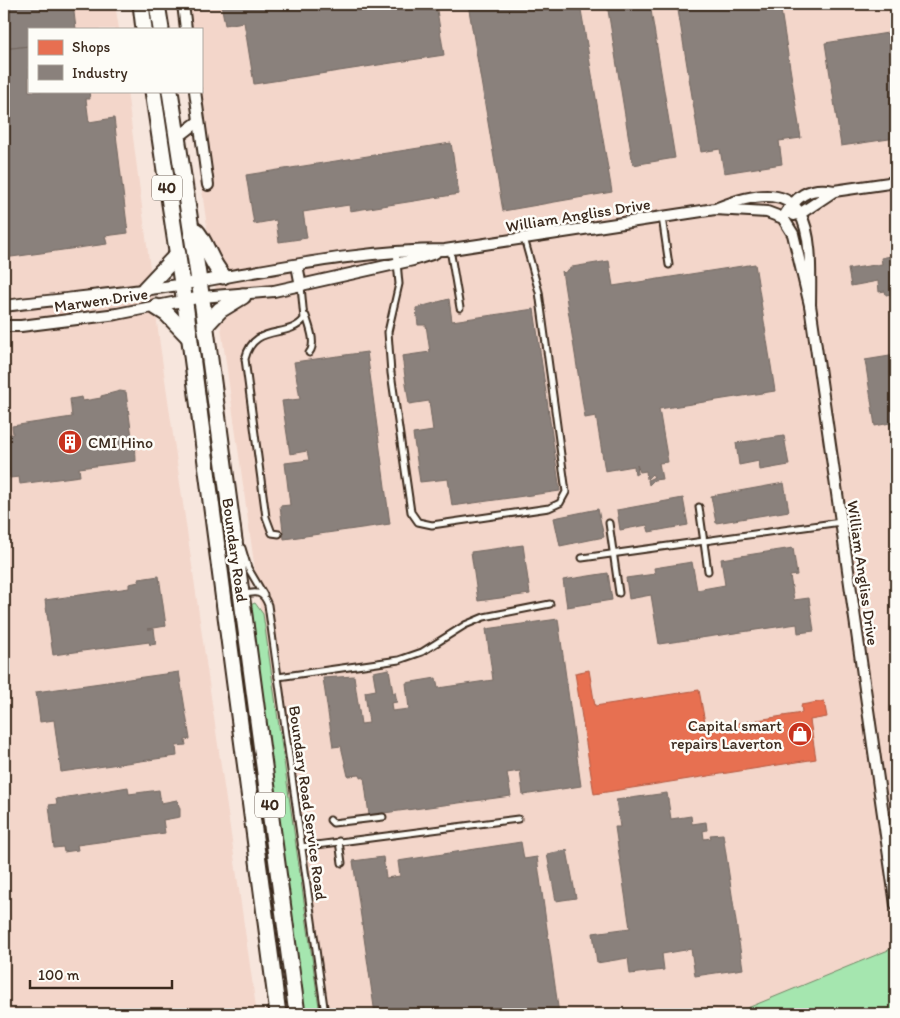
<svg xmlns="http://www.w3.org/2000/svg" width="900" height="1018" viewBox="0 0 900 1018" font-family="Itim,sans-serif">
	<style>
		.built { fill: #f3d6ca }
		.green { fill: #a5e6af; stroke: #708866 }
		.shops { fill: #e76f51; stroke: #b35a42 }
		.industry { fill: #8a817c; stroke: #726760 }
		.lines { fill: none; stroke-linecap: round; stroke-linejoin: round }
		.service-casing { stroke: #3b2a1e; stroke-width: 9 }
		.minor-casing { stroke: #3b2a1e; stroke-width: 14 }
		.primary-casing { stroke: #3b2a1e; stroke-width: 19 }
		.service { stroke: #fdfcf7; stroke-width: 5 }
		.minor { stroke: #fdfcf7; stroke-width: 10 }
		.primary { stroke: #fdfcf7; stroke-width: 15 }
		.labels { text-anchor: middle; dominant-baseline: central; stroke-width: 5; stroke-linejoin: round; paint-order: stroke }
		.shield { fill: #fdfcf7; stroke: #75695f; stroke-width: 1 }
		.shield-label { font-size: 15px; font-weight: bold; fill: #3b2a1e }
		.street-label { font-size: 16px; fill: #3b2a1e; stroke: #fdfcf7 }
		.poi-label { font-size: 16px; fill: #3b2a1e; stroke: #fdfcf7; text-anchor: start }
	</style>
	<rect width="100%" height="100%" fill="#f7e6dd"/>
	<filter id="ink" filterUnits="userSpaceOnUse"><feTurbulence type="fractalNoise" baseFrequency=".02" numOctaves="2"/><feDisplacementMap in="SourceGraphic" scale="10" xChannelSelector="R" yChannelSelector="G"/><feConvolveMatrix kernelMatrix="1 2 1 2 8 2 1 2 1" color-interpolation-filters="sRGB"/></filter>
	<g filter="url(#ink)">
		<g class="built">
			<polygon points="4,4 115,4 119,29 29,29 29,91 127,91 160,345 257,1014 4,1014"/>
			<polygon points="176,4 896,4 896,1014 317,1014 188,91 201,91 201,29 179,29"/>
		</g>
		<g class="green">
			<polygon points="255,603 263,614 320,1014 303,1014 250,605"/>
			<polygon points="896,947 896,1014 733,1014 881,953"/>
		</g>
		<polygon class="shops" points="589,670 595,706 699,690 706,728 802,713 801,705 824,701 827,717 810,720 816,759 594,794 575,673"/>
		<g class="industry">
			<polygon points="4,4 73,4 76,29 29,29 29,46 4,49"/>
			<polygon points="221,4 436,4 444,55 254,84 244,22 225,25"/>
			<polygon points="468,4 580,4 612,192 503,211"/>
			<polygon points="607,4 650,4 675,158 633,165"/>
			<polygon points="677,4 780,4 801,138 779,141 782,164 724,173 720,149 701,152"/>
			<polygon points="894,32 896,40 896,138 841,146 825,43"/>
			<polygon points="29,46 29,91 89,91 90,99 86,99 89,122 114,118 128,233 105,236 107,244 4,258 4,49"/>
			<polygon points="451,143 459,194 350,211 349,205 303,212 307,238 279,242 276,220 254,224 246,175"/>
			<polygon points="896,255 896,293 886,295 885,291 879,292 878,281 851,286 848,269 882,264 881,258"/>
			<polygon points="609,261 613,286 755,264 775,391 659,409 668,462 659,463 662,479 654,480 649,485 648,480 654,477 652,474 647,479 646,471 640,472 637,465 638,473 635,475 634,466 605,471 596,416 585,418 562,271 564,273 572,267"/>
			<polygon points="449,299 452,321 534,309 560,491 452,506 448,479 420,482 413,434 433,431 429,401 409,404 402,356 430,352 426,325 418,325 416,308"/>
			<polygon points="367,352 390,524 284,539 280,506 290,505 285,463 309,460 307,451 290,454 282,401 300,399 294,362"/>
			<polygon points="896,355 896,464 890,423 875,426 865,360"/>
			<polygon points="120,391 126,392 132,437 135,437 136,461 79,468 80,476 20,484 19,477 10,478 4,435 13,434 12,426 72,417 70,399 82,397 83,401 101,398 101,396"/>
			<polygon points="784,436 789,465 760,470 759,461 739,465 736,443"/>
			<polygon points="784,483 789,511 716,523 711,496"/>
			<polygon points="683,498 688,525 649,532 647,525 620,530 617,510"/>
			<polygon points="598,509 604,537 560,546 554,518"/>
			<polygon points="523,545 530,594 478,601 471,552"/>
			<polygon points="793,548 797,575 790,576 794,600 809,598 814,631 798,633 797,624 659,644 651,595 629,599 626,578 655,574 654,568 692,562 697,590 725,585 721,559"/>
			<polygon points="608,573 612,600 567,607 563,580"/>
			<polygon points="159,576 166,626 148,629 154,629 156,644 150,645 149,642 53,655 45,600 129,588 129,584 139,582 139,579"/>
			<polygon points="558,619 581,786 523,795 520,771 507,773 511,796 369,815 364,777 360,778 360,775 348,776 341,746 333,747 323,678 354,676 361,724 369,723 365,692 376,690 373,672 389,669 393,693 395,692 397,702 391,703 392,711 409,709 406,683 436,678 438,688 493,680 486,629"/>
			<polygon points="179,672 190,739 185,740 186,745 176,746 177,756 61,772 54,720 40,722 36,692"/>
			<polygon points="128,787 129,794 159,790 161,803 177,800 180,809 180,817 163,820 165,833 77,845 78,850 64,852 63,847 54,848 49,805 57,804 56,799"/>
			<polygon points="667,793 671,819 691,816 692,824 706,822 707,830 703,831 704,839 711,838 710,835 723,834 743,969 695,976 691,949 662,954 664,970 630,974 628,958 597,963 593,933 630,928 615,827 620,827 616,800"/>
			<polygon points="521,842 524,859 537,857 559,1014 375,1014 353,861 383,857 386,878 400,876 398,861"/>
			<polygon points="567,850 576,898 556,901 547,854"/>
		</g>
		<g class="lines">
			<g class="service-casing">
				<g id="service">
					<polyline points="662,217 669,265"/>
					<polyline points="450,249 460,308"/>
					<polyline points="396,251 399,284 388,332 391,373 411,512 418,522 432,525 549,508 560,503 566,492 539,292 524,238"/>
					<path d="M306,316C309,326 317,344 309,353"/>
					<polyline points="699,507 708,571"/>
					<polyline points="609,523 619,593"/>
					<path d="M279,534L272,533L266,517L245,359C254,322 288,340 304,319L301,286"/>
					<polyline points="242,548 248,568 264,595"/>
					<polyline points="582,558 841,522"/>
					<path d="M243,595C256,591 263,591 268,605L325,1014"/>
					<polyline points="278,677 399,660 422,652 465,625 484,617 550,604"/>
					<polyline points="330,820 333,823 383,817"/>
					<polyline points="339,841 342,863"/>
					<polyline points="301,847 518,819"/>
				</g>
			</g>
			<g class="minor-casing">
				<g id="minor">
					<polyline points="183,4 186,29"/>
					<polyline points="195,91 208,185"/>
					<polyline points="177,138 199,121"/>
					<path d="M718,208C814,169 811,232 810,305L896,905"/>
					<polyline points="794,215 801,213 834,191"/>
					<path d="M783,218C795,197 808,186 834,191L896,182"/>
					<polyline points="297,265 301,286"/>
					<path d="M4,306C68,298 133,293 197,282C279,268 361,250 445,250L715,209L767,212L783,218L793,234L810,305"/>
					<polyline points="4,326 21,326 117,314 202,297 274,291 413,260 435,253"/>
				</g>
			</g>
			<g class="primary-casing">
				<g id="primary">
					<polyline points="141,4 144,29"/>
					<polyline points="157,4 161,29"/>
					<polyline points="153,91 186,310 278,1014"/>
					<polyline points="170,91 203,307 297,1014"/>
					<path d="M196,231C206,241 209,261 223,276"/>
					<polyline points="145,289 178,254"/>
					<polyline points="156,307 167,314 189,337"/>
					<polyline points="205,326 220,310 243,296"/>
				</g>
			</g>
			<use href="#service" class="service"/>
			<use href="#minor" class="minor"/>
			<use href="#primary" class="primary"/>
		</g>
	</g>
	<defs>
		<g id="building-disc" transform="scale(1.25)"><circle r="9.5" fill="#c8321e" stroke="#fdfcf7"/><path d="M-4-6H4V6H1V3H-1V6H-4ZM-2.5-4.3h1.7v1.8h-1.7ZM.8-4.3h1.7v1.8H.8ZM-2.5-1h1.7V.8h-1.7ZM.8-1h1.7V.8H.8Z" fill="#fff"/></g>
		<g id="shop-disc" transform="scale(1.25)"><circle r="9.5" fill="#c8321e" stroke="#fdfcf7"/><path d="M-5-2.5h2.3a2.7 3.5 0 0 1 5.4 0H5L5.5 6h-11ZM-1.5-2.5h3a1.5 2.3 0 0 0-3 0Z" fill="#fff"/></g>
	</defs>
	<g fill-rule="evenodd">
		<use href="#building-disc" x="70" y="442"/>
		<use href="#shop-disc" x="800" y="734"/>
	</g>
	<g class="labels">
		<g class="shield">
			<rect x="152" y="175.5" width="30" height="25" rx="4"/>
			<rect x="255" y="792.5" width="30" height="25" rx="4"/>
		</g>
		<g class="shield-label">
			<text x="167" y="188">40</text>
			<text x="270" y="805">40</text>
		</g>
		<g class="street-label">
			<text transform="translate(578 215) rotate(-9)">William Angliss Drive</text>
			<text transform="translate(101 300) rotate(-8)">Marwen Drive</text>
			<text transform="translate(235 550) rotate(82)">Boundary Road</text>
			<text transform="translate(863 573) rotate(82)">William Angliss Drive</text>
			<text transform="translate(308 803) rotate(82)">Boundary Road Service Road</text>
		</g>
		<g class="poi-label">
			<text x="88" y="442">CMI Hino</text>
			<text x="782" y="725" text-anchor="end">Capital smart<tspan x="782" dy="18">repairs Laverton</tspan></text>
		</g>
	</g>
	<rect width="900" height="1018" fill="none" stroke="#fdfcf7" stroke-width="20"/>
	<rect x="10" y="10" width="880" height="998" fill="none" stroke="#3b2a1e" stroke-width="2" filter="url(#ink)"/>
	<rect x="28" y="28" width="175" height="65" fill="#fdfcf7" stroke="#afa8a0"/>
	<rect x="38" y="40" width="25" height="15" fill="#e76f51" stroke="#afa8a0"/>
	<text x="72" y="52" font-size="15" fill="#3b2a1e">Shops</text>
	<rect x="38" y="65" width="25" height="15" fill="#8a817c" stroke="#afa8a0"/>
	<text x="72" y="78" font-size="15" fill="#3b2a1e">Industry</text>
	<path d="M30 980v8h142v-8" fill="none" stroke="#3b2a1e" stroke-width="2.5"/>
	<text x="38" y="980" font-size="15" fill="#3b2a1e" stroke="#fdfcf7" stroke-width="4" paint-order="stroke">100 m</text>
</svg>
